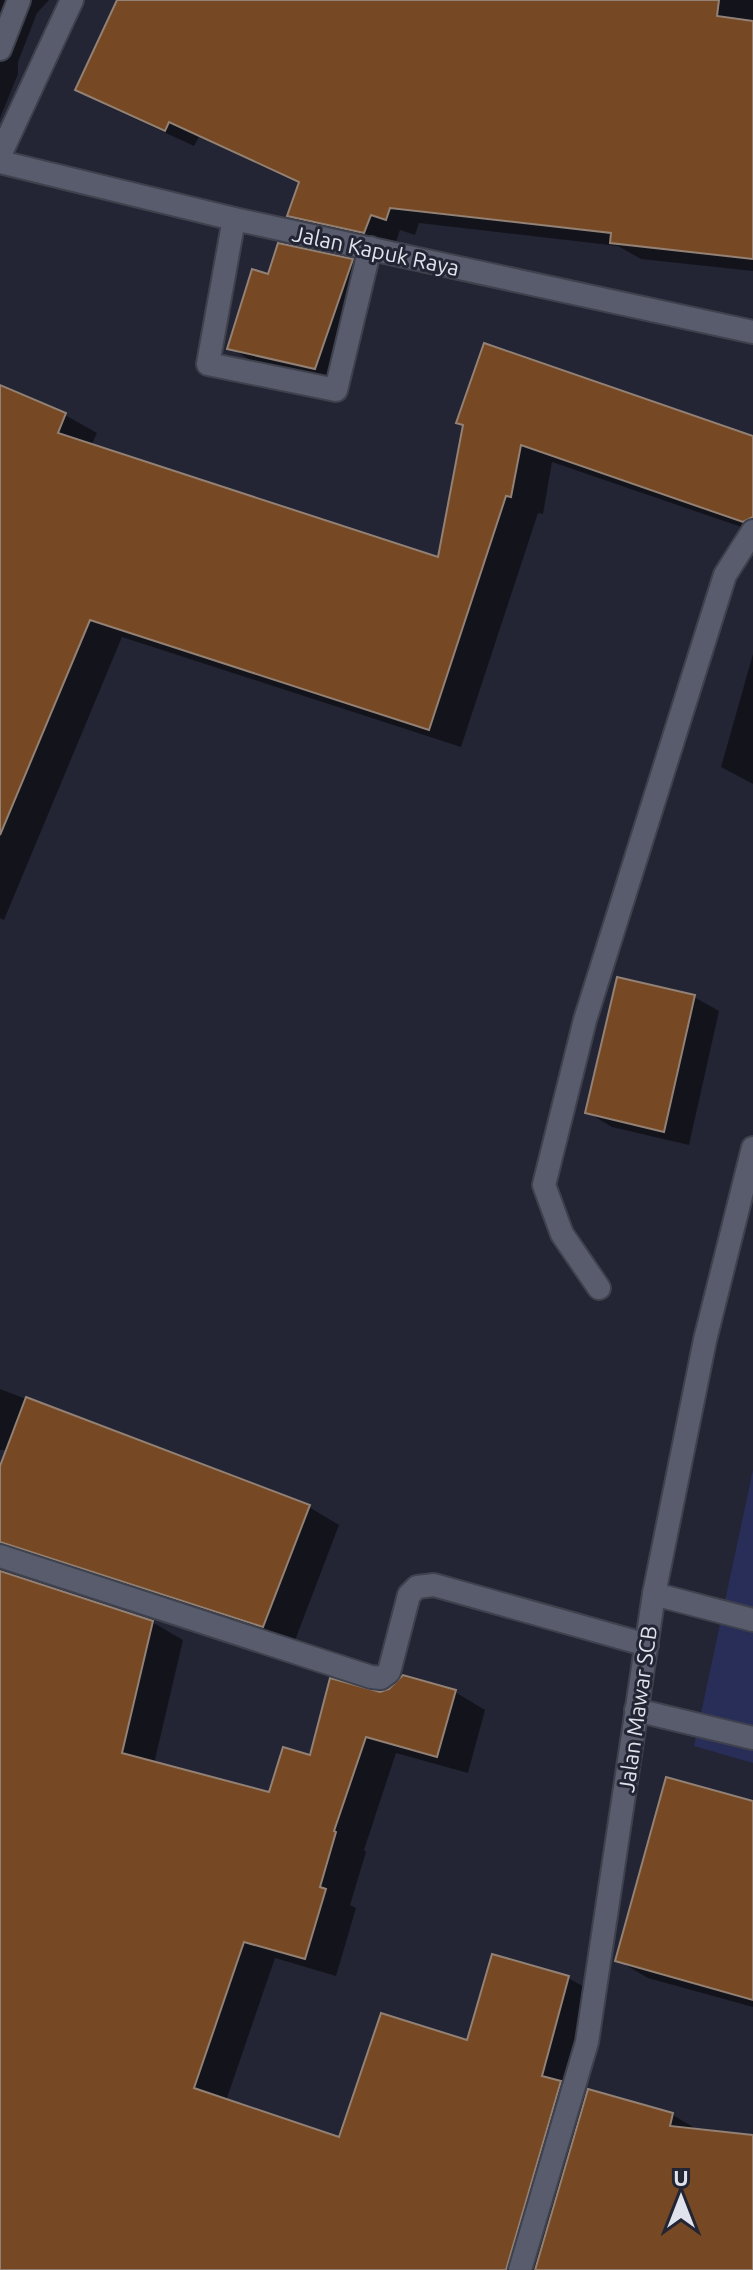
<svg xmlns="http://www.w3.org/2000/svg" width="753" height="2270" viewBox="0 0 753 2270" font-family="Ubuntu,sans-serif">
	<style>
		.green { fill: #292e59 }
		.shadow { fill: #0007 }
		.building { fill: #764924; stroke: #928174; stroke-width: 2 }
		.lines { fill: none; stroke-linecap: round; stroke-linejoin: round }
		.service-casing { stroke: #3f414d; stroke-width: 26 }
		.minor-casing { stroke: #3f414d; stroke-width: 26 }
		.secondary-casing { stroke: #3f414d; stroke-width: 26 }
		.service { stroke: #585c6d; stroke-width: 22 }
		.minor { stroke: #585c6d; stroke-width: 22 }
		.secondary { stroke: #585c6d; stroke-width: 22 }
		.labels { text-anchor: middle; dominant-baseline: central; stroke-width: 6; stroke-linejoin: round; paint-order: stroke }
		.street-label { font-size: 22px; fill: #e0e2ec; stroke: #232534 }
	</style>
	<rect width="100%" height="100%" fill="#232534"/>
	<polygon class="green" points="753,1470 753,1763 694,1746"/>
	<g class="shadow">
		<polygon points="0,0 49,0 37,13 18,62 18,74 0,118"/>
		<polygon points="119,0 753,0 753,271 641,259 618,246 419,223 415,235 400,230 394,248 319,232 290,215 300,184 199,137 194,146 107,106 78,89"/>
		<polygon points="352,261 377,275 340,382 255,363 230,348 269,276"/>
		<polygon points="0,387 65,415 97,433 91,446 440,559 465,426 458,422 753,438 753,531 552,462 543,514 538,513 461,747 122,637 4,920 0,918"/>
		<polygon points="753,654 753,784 721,767"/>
		<polygon points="694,997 719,1011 689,1145 612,1127 587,1112"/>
		<polygon points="0,1389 309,1507 339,1525 294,1643 22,1562 16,1578 152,1622 183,1640 154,1764 270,1794 380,1694 455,1692 485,1710 468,1773 396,1753 364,1850 366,1852 350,1905 356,1908 336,1976 275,1958 226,2101 341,2140 469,2043 568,1978 599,1995 574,2091 587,2098 589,2091 673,2115 701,2132 753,2137 753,2270 0,2270 0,1471 8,1450 0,1450"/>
		<polygon points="753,1803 753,2007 648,1978 617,1960"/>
	</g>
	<g class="building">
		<polygon points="117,0 719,0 717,16 753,21 753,259 610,243 611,233 390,208 386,220 371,215 364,233 287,216 299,182 169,122 165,131 75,90"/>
		<polygon points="278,243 353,259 315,369 227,349 252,269 268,274"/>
		<polygon points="484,343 753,436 753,517 743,522 521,445 511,497 506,496 429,730 90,620 0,835 0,385 66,413 58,433 438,557 463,425 456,423"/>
		<polygon points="617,977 695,995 664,1132 585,1113"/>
		<polygon points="26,1397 310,1505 263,1627 0,1542 0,1466"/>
		<polygon points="0,1571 153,1621 122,1753 269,1792 283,1747 310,1755 330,1678 380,1692 389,1689 403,1675 456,1690 437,1757 366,1737 334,1831 336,1832 320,1887 326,1889 305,1959 244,1942 194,2088 339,2137 381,2013 467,2040 492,1954 569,1976 542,2076 561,2081 506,2270 0,2270"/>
		<polygon points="666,1777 753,1801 753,2000 615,1961"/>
		<polygon points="588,2089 673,2113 670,2126 753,2135 753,2270 535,2270"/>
	</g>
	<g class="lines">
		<g class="service-casing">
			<g id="service">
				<polyline points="0,49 19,0"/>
				<polyline points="234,219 208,364 336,390 370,248"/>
				<polyline points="599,1288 562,1234 544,1185 585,1020 725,575 753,531"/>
				<polyline points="654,1594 753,1620"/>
				<polyline points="636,1710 753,1738"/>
			</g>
		</g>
		<g class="minor-casing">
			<g id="minor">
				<polyline points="0,155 72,0"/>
				<polyline points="0,1556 371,1677 381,1678 389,1672 409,1595 417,1587 434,1585 647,1645"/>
				<polyline points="520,2270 587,2042 654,1594 705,1340 753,1148"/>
			</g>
		</g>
		<g class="secondary-casing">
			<polyline id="secondary" points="0,162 234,219 753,332"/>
		</g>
		<use href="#service" class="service"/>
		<use href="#minor" class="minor"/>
		<use href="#secondary" class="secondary"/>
	</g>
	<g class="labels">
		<g class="street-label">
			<text transform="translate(376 250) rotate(12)">Jalan Kapuk Raya</text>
			<text transform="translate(637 1709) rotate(-82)">Jalan Mawar SCB</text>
		</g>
	</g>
	<g transform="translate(681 2198)" stroke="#232534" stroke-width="6" paint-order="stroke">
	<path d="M0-6L14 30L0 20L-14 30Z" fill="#e0e2ec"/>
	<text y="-12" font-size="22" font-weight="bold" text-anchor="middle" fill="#e0e2ec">U</text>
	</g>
</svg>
